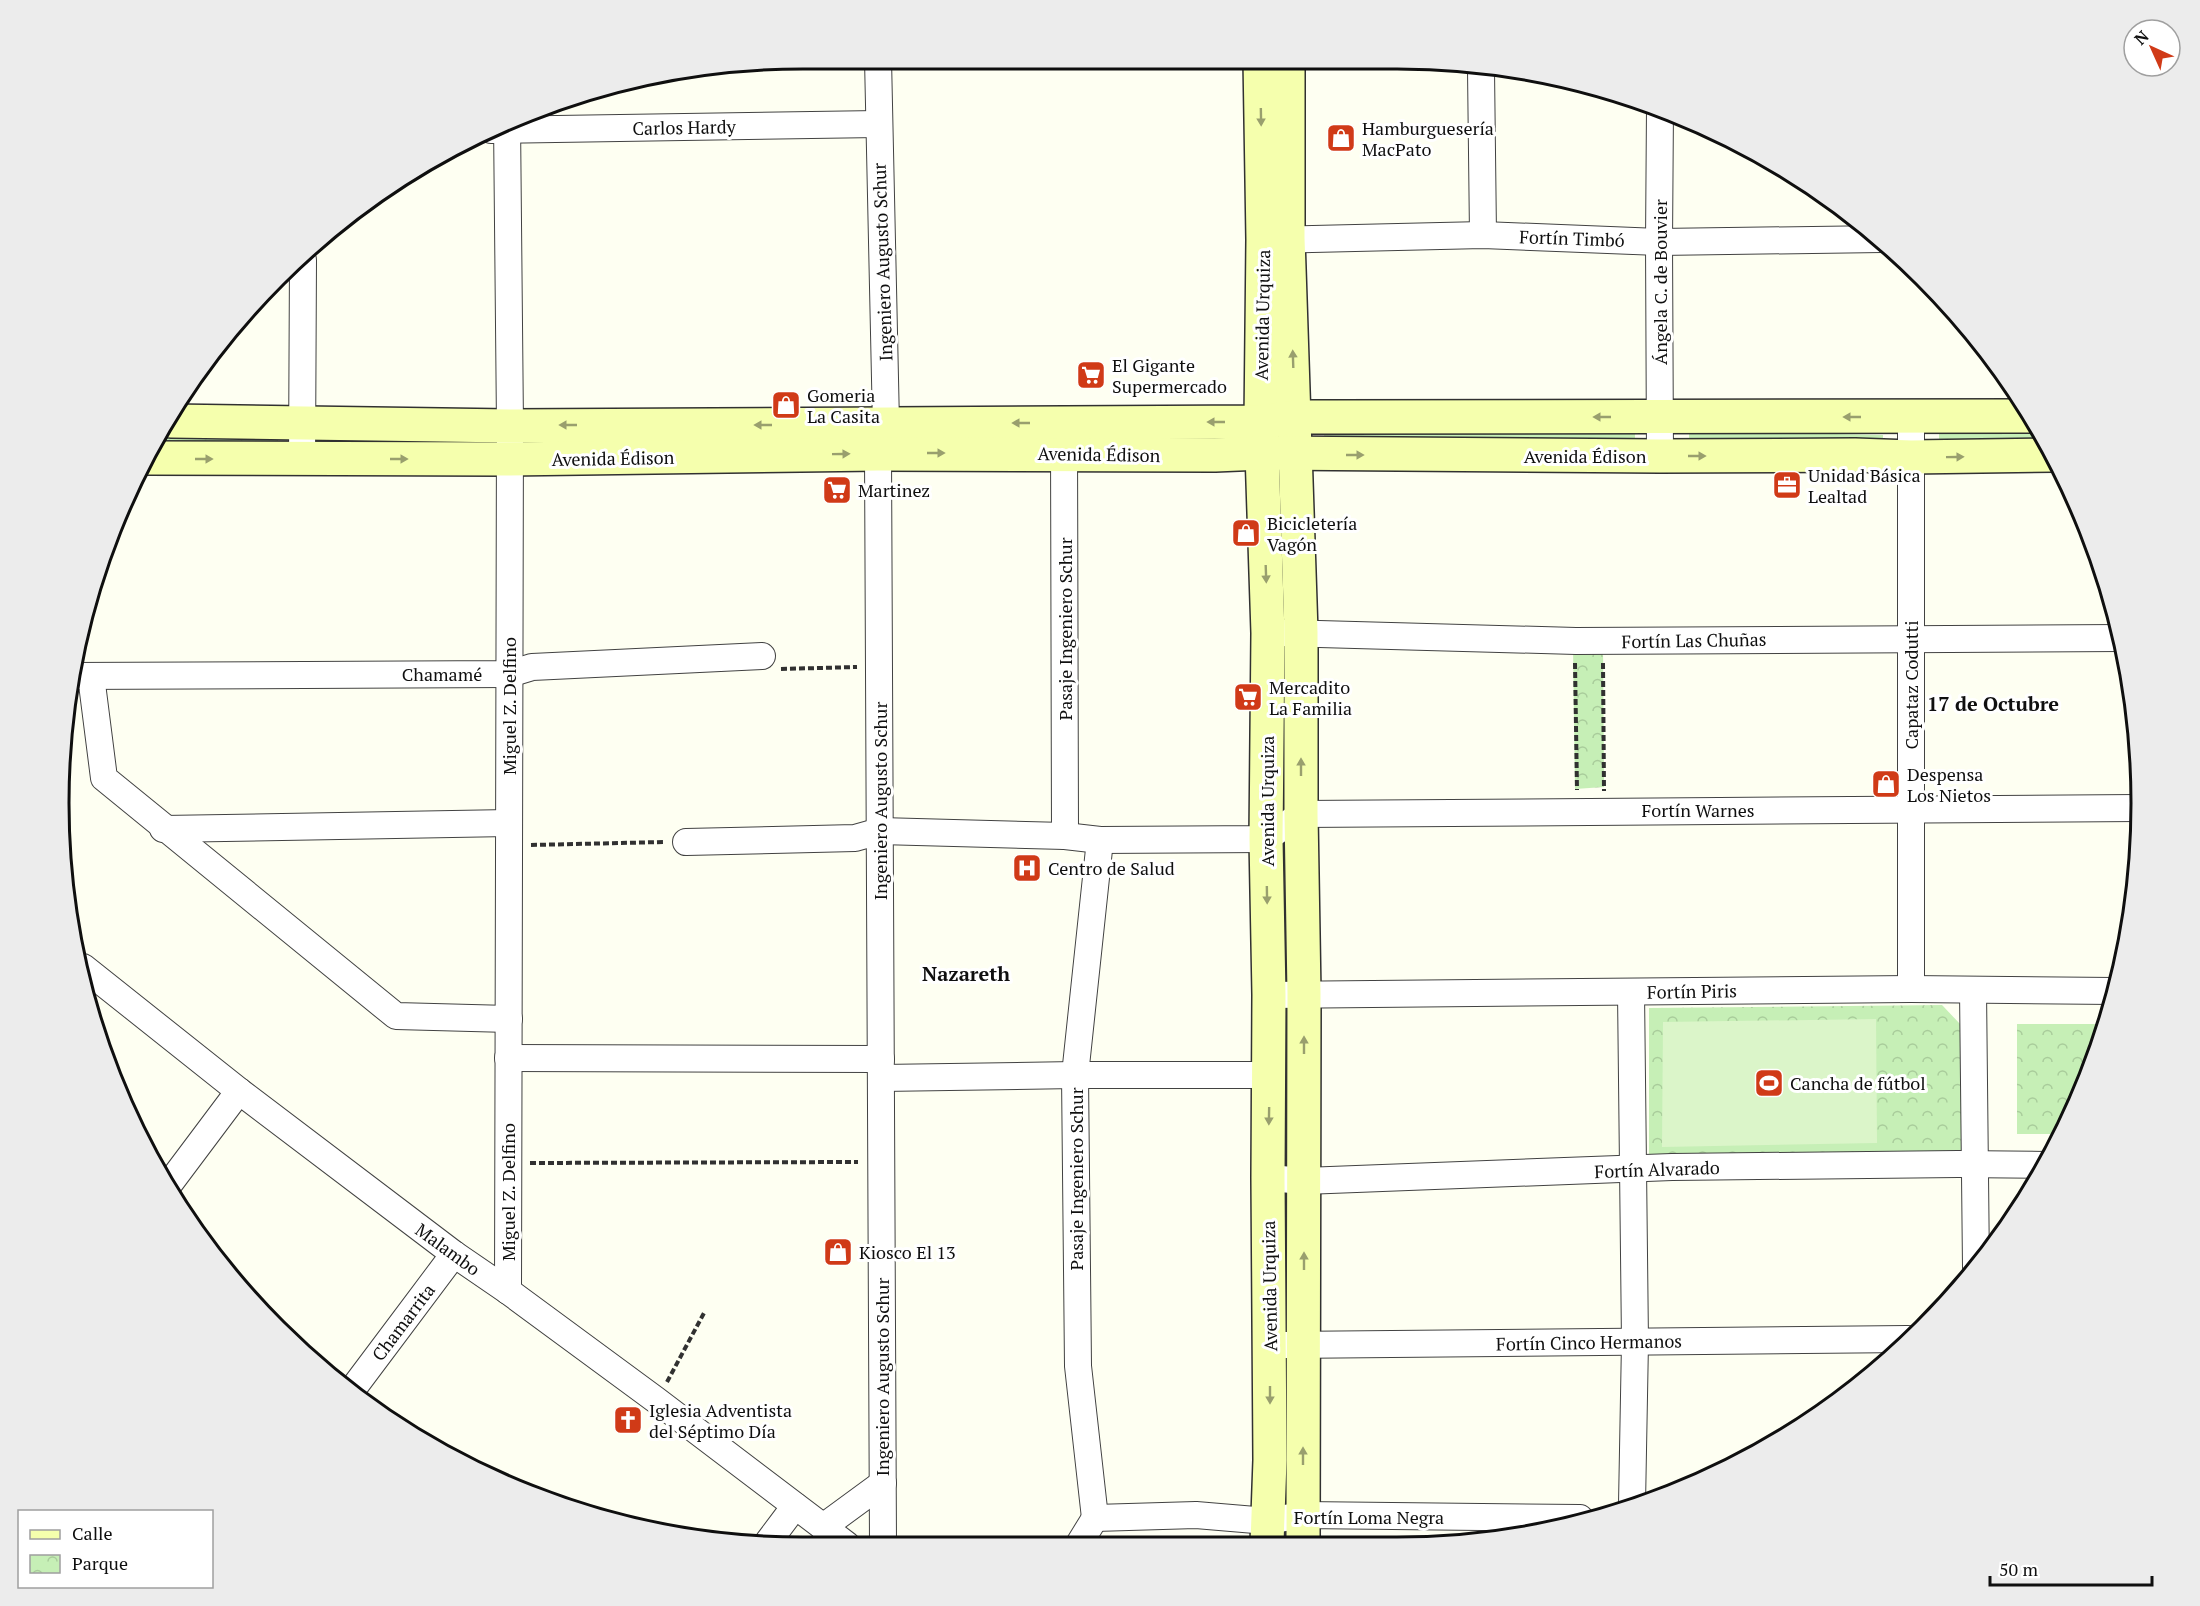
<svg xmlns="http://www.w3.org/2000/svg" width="2200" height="1606" viewBox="0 0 2200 1606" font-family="'PT Serif',serif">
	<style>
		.grass { fill: url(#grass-tufts) }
		.park { fill: url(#park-crowns) }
		.pitch { fill: #dbf5c9 }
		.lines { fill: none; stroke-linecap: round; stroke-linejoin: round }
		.minor-casing { stroke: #424242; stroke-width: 28 }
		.secondary-casing { stroke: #313131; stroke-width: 36 }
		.path { stroke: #313131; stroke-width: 4; stroke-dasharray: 6 3; stroke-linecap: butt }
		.minor { stroke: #fff; stroke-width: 26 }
		.secondary { stroke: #f5ffad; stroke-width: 33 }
		.oneway { fill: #999f6e }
		.labels { text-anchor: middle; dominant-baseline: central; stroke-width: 6; stroke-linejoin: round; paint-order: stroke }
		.street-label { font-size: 18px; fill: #0f0f0f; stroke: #fff }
		.poi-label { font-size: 18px; fill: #0f0f0f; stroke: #fff; text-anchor: start }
		.neighbourhood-label { font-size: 20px; font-weight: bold; fill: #0f0f0f; stroke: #fff }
		.rim { fill: none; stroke: #0f0f0f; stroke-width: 3 }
	</style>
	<defs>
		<pattern id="grass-tufts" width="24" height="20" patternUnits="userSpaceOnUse" patternTransform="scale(1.5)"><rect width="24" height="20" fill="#c6efb6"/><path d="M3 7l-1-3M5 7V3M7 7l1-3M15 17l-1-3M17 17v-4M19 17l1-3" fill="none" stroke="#a9cc9b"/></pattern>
		<pattern id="park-crowns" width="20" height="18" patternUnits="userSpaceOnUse" patternTransform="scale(1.5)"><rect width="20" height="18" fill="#c6efb6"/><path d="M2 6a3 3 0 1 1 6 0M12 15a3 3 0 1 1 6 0" fill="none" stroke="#a9cc9b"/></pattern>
	</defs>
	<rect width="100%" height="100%" fill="#fefff2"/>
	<g class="grass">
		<polygon points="1324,431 1635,434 1635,443 1324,441"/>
		<polygon points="1689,431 1883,435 1883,443 1689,440"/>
		<polygon points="2039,433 2045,442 1939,443 1939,434"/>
		<polygon points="162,434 278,434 278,448 152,448"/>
	</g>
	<g class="park">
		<polygon points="1573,645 1603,645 1604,787 1575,789"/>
		<polygon points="1942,1005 1961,1025 1965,1155 1649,1160 1649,1008"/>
		<polygon points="2017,1024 2106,1024 2102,1042 2060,1134 2017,1134"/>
	</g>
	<polygon class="pitch" points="1876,1019 1877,1143 1662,1147 1663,1022"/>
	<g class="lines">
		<g class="minor-casing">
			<g id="minor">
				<polyline points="878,59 886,424 878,454 883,1545"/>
				<polyline points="1481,70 1483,235"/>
				<polyline points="507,121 510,426 508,1291"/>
				<polyline points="491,130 878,124"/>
				<polyline points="1269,240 1483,235 1659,242 1882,239"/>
				<polyline points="1911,417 1911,989"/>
				<polyline points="1064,438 1065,836"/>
				<polyline points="1660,456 1659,242 1660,108"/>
				<polyline points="302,459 303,260"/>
				<polyline points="1283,633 1576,641 2121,638"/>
				<polyline points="71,676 509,674 532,667 762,656"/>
				<polyline points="91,676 104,778 396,1016 509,1019"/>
				<polyline points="163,829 509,823"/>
				<path d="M686,842L855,838L880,831L1065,836L1100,840L1266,839L1301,814C1580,810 1859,812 2138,808"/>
				<polyline points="83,967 239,1091 454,1254 508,1291 656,1400 847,1545"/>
				<polyline points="1973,990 1976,1267"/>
				<polyline points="1631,992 1635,1342 1632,1504"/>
				<polyline points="1269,995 1911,989 2114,991"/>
				<polyline points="508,1058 881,1059"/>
				<polyline points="881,1078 1075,1075 1269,1075"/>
				<polyline points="1268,1178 1304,1181 1672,1167 1958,1164 2046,1165"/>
				<polyline points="170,1183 239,1091"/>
				<polyline points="1285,1345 1908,1339"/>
				<polyline points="352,1390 454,1254"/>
				<polyline points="1095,1518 1078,1366 1075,1075 1100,840"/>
				<polyline points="1095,1518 1196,1515 1267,1521 1303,1515 1580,1518"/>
				<polyline points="823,1527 883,1483"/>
				<polyline points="1079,1544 1095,1518"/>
				<polyline points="765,1546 795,1506"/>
			</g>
		</g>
		<g class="secondary-casing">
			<g id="secondary">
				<polyline points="1260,59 1263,240 1261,422 1268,633 1266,839 1269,995 1268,1178 1270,1460 1267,1543"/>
				<polyline points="1288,59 1288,238 1301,632 1301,814 1304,993 1303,1542"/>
				<polyline points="171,421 510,426 1261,422 1295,417 1337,417 2029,416"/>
				<polyline points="146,458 509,459 878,454 1215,455 1262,453 1660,456 1855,455 1911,457 2053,455"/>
			</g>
		</g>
		<g class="path">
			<polyline points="1575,663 1577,790"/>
			<polyline points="1603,663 1604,791"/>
			<polyline points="781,669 857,667"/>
			<polyline points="531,845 664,842"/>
			<polyline points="530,1163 858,1162"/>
			<polyline points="667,1382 704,1313"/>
		</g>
		<use href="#minor" class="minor"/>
		<use href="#secondary" class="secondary"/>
	</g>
	<defs><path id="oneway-solid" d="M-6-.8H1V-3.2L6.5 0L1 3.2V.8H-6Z" transform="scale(1.5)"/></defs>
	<g class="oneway">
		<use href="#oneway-solid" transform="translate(1261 117) rotate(89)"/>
		<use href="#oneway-solid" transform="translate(1293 359) rotate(-92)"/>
		<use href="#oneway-solid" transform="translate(1602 417) rotate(-180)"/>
		<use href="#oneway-solid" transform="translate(1852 417) rotate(180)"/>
		<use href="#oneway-solid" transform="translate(1216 422) rotate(180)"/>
		<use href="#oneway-solid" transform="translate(1021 423) rotate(180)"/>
		<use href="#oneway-solid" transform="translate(568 425) rotate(180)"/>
		<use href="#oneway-solid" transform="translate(763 425) rotate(180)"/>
		<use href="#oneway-solid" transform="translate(936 453)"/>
		<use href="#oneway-solid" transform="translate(841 454) rotate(-1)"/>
		<use href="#oneway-solid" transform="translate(1355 455)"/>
		<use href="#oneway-solid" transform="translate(1697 456)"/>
		<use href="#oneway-solid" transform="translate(1955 457) rotate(-1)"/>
		<use href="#oneway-solid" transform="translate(204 459)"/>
		<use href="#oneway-solid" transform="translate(399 459)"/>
		<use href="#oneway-solid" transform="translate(1266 574) rotate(88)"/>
		<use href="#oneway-solid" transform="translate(1301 767) rotate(-90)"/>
		<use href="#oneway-solid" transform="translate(1267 895) rotate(89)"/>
		<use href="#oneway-solid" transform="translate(1304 1045) rotate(-90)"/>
		<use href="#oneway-solid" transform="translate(1269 1116) rotate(91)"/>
		<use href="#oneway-solid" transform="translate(1304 1261) rotate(-90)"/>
		<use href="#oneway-solid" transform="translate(1270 1395) rotate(90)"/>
		<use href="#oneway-solid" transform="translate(1303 1456) rotate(-90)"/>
	</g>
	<defs>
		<g id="shop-square" transform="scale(1.5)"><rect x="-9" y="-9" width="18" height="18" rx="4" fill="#d03a17" stroke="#fff"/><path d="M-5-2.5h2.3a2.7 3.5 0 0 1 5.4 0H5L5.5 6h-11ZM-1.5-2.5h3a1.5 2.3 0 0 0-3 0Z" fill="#fff"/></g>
		<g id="supermarket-square" transform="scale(1.5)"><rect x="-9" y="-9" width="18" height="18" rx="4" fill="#d03a17" stroke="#fff"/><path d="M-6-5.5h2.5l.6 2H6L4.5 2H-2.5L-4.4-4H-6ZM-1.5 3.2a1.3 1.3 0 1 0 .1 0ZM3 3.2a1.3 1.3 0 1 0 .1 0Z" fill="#fff"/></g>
		<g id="office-square" transform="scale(1.5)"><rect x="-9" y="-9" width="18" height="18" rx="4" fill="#d03a17" stroke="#fff"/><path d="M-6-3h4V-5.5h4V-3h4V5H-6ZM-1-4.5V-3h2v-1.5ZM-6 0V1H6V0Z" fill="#fff"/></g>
		<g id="hospital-square" transform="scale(1.5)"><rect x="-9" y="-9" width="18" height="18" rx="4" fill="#d03a17" stroke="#fff"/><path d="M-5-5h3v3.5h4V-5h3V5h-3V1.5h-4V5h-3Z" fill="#fff"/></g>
		<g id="stadium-square" transform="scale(1.5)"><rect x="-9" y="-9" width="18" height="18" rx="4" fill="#d03a17" stroke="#fff"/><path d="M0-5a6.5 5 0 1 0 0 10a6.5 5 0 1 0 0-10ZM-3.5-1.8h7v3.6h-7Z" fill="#fff"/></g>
		<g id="church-square" transform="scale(1.5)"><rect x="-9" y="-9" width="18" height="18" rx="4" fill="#d03a17" stroke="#fff"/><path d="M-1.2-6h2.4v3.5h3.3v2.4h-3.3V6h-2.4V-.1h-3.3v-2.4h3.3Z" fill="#fff"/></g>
	</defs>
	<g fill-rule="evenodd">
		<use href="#shop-square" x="1341" y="138"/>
		<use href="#supermarket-square" x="1091" y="375"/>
		<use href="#shop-square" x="786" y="405"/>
		<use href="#office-square" x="1787" y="485"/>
		<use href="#supermarket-square" x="837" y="490"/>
		<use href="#shop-square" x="1246" y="533"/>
		<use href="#supermarket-square" x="1248" y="697"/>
		<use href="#shop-square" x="1886" y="784"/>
		<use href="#hospital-square" x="1027" y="868"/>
		<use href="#stadium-square" x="1769" y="1083"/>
		<use href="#shop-square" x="838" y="1252"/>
		<use href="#church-square" x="628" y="1420"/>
	</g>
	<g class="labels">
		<g class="street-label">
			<text transform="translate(684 127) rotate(-1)">Carlos Hardy</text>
			<text transform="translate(1572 238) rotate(2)">Fortín Timbó</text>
			<text transform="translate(882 262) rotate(-92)">Ingeniero Augusto Schur</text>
			<text transform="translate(1660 282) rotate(-90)">Ángela C. de Bouvier</text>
			<text transform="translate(1262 315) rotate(-89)">Avenida Urquiza</text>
			<text transform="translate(1099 454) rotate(1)">Avenida Édison</text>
			<text x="1585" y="456">Avenida Édison</text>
			<text transform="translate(613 458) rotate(-1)">Avenida Édison</text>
			<text transform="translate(1065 629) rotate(-90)">Pasaje Ingeniero Schur</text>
			<text transform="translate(1694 640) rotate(-1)">Fortín Las Chuñas</text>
			<text x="442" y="674">Chamamé</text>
			<text transform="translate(1911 685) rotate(-90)">Capataz Codutti</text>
			<text transform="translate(509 706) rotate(-90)">Miguel Z. Delfino</text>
			<text transform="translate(880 801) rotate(-90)">Ingeniero Augusto Schur</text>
			<text transform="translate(1267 801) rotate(-90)">Avenida Urquiza</text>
			<text x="1698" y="810">Fortín Warnes</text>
			<text transform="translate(1692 991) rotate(-1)">Fortín Piris</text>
			<text transform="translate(1657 1169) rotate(-2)">Fortín Alvarado</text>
			<text transform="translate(1076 1179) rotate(-90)">Pasaje Ingeniero Schur</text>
			<text transform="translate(508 1192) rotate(-90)">Miguel Z. Delfino</text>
			<text transform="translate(448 1249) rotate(36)">Malambo</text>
			<text transform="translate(1269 1286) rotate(-91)">Avenida Urquiza</text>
			<text transform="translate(403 1322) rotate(-53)">Chamarrita</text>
			<text transform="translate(1589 1342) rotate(-1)">Fortín Cinco Hermanos</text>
			<text transform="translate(882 1377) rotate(-90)">Ingeniero Augusto Schur</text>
			<text x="1369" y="1517">Fortín Loma Negra</text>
		</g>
		<g class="poi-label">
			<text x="1362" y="128">Hamburguesería<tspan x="1362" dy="21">MacPato</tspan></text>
			<text x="1112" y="365">El Gigante<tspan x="1112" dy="21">Supermercado</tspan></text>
			<text x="807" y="395">Gomeria<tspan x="807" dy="21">La Casita</tspan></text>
			<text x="1808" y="475">Unidad Básica<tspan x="1808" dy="21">Lealtad</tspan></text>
			<text x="858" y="490">Martinez</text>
			<text x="1267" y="523">Bicicletería<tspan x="1267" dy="21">Vagón</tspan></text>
			<text x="1269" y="687">Mercadito<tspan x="1269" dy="21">La Familia</tspan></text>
			<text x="1907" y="774">Despensa<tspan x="1907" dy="21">Los Nietos</tspan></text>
			<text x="1048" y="868">Centro de Salud</text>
			<text x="1790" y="1083">Cancha de fútbol</text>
			<text x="859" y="1252">Kiosco El 13</text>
			<text x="649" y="1410">Iglesia Adventista<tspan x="649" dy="21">del Séptimo Día</tspan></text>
		</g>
		<g class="neighbourhood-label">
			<text x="1993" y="703">17 de Octubre</text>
			<text x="966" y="973">Nazareth</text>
		</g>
	</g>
	<path d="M0 0H2200V1606H0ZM803 69H1397A734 734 0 0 1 2131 803V803A734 734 0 0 1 1397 1537H803A734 734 0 0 1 69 803V803A734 734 0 0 1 803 69Z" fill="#ececec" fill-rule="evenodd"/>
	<path class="rim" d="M803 69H1397A734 734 0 0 1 2131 803V803A734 734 0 0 1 1397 1537H803A734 734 0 0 1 69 803V803A734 734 0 0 1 803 69Z"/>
	<rect x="18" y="1510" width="195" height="78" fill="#ffffff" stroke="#9f9f9f" stroke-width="1.5"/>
	<rect x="30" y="1530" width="30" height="9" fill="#f5ffad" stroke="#9f9f9f" stroke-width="1.5"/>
	<text x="72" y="1540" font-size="18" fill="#0f0f0f">Calle</text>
	<rect x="30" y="1555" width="30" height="18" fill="url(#park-crowns)" stroke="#9f9f9f" stroke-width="1.5"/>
	<text x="72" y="1570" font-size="18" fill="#0f0f0f">Parque</text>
	<g transform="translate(2152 48) rotate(315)"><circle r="28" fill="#ffffff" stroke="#9f9f9f" stroke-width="1.5"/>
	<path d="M0-4.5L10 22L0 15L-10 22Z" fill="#d03a17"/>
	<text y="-9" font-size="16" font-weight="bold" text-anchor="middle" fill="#0f0f0f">N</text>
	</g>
	<path d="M1990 1576v9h162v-9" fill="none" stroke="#0f0f0f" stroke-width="3"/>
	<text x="1999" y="1576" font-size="18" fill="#0f0f0f" stroke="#ffffff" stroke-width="4.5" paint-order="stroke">50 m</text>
</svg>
